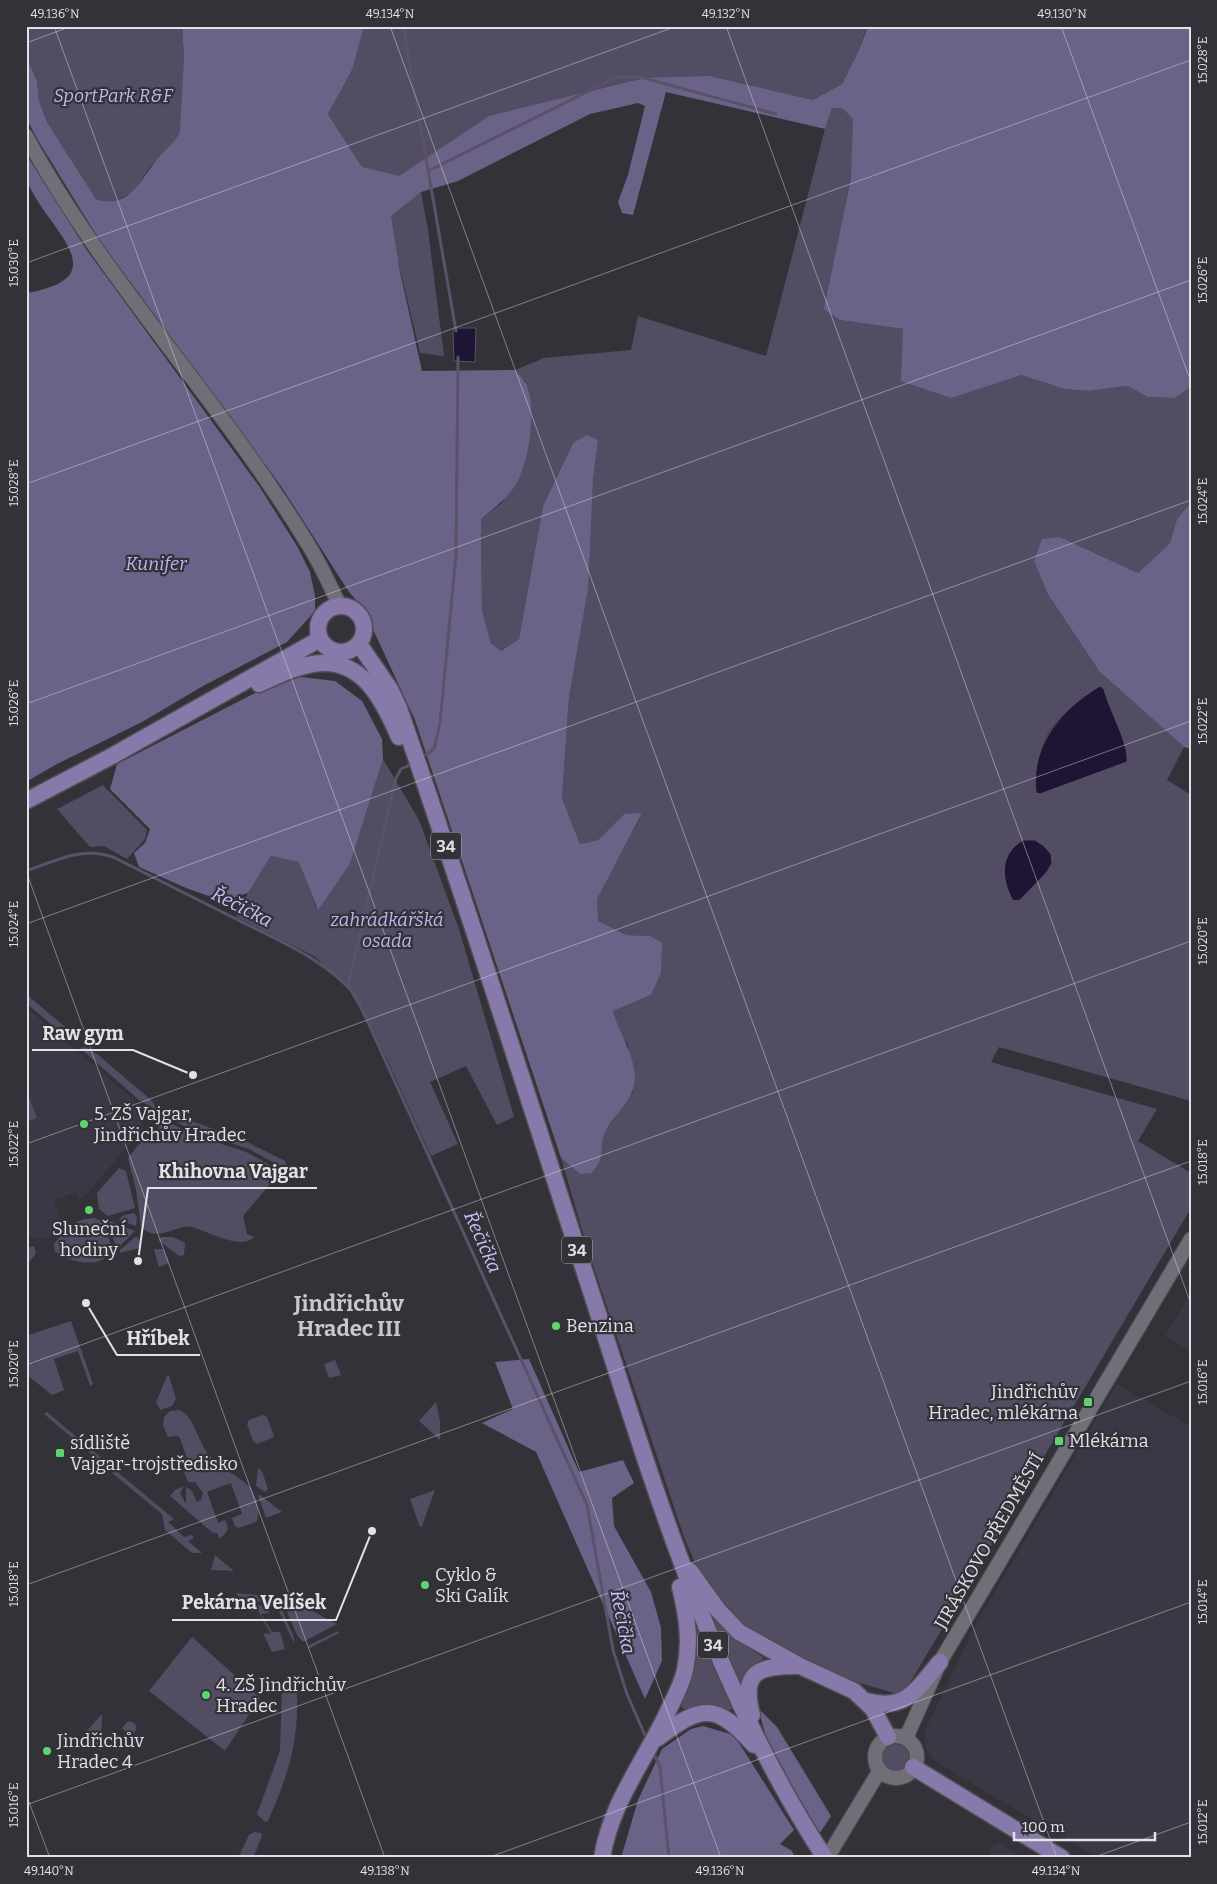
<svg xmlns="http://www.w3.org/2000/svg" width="1217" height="1884" viewBox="0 0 1217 1884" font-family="Bitter,serif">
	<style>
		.built { fill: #3b3845 }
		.green { fill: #524d63; fill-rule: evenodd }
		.forest { fill: #6b6287 }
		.water { fill: #1e1433; stroke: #595269 }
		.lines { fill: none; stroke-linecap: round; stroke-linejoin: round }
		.stream { stroke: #595269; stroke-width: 3 }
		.secondary-casing { stroke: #4f4e53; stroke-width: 16 }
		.primary-casing { stroke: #4f4e53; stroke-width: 19 }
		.secondary { stroke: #706e76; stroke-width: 14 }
		.primary { stroke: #8779aa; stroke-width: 16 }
		.ticks { fill: none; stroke: #e2e1e6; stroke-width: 1; stroke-opacity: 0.45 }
		.poi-dot { fill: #5ed56c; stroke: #333239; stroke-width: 2 }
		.labels { text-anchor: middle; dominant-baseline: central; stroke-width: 4.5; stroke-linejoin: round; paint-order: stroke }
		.shield { fill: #333239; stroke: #aeacb2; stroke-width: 1 }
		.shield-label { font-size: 16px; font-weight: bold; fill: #e2e1e6 }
		.park-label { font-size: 18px; font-style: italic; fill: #c3b3f2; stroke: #333239 }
		.poi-label { font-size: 18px; fill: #e2e1e6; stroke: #333239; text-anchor: start }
		.street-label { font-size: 18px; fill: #e2e1e6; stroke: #333239 }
		.water-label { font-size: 19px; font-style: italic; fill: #cebefd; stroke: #333239 }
		.district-label { font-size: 22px; font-weight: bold; fill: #c9c7cf; stroke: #333239 }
		.leader { fill: none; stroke: #e2e1e6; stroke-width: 2 }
		.callout-dot { fill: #e2e1e6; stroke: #333239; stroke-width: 2 }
		.callout-label { font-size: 19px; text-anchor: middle; font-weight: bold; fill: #e2e1e6; stroke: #333239; stroke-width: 4.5; stroke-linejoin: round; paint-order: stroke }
		.neatline { fill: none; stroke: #e2e1e6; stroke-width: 2 }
		.ticks-label { font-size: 12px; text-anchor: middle; fill: #e2e1e6 }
	</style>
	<rect width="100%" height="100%" fill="#333239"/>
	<g class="built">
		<polygon points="26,1007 130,1097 136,1104 143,1128 83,1198 79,1198 76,1192 54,1200 62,1223 49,1238 43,1239 35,1239 26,1233"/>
		<polygon points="1191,1292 1191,1352 1165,1336"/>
		<polygon points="1117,1384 1191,1427 1191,1858 1098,1858 939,1764 932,1758 926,1748 925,1731 975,1626"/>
		<polygon points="999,1842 1023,1858 1024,1858 987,1858 992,1845"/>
	</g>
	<g class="green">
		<polygon points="26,26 182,26 184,56 181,132 177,139 150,167 134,191 116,201 106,203 96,199 47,122 39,101 37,81 26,56"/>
		<polygon points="353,26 867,26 859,50 842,84 813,100 710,76 416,165 428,230 444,356 420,353 378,177 362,167 328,114 352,70"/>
		<path d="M832,108H842L853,119L854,141L840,320L903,329L989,384L1021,375L1064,389L1089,391L1127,386L1148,397L1175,398L1191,387V502L1177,519L1170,543L1138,573L1060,537L1100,672L1184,747L1167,780L1191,795V1101L999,1047L991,1062L1157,1109L1138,1141L1191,1173V1208L904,1693H894L850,1680L747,1631L720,1604L698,1570L684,1537L588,1250L561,1158L580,1174L600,1160L602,1140L605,1131L633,1091L628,1045L618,1030L613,1011L651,995L650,936L626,935L598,922L596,899L642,814H624L598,840L580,844L562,798L569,697L582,618L593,480L598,440L573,443L543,506L519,639L501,651L491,643L482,610L481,519L503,502L526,382L515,370L544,358L631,350L638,316L766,356L825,129ZM1104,689C1109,709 1130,744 1126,762L1040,794L1036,793C1033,768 1041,738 1058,720C1070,707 1090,698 1104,689ZM1023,840H1035L1047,872L1020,900L1013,901Z"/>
		<polygon points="383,759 419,820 459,929 514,1117 497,1125 466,1066 430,1082 458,1144 431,1156 386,1057 347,986 314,956 236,917 248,893 271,856 300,862 317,909 350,864"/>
		<polygon points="103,785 147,830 145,839 127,859 104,846 90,847 57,809"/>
		<polygon points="26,994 71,1032 71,1041 26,1003"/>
		<polygon points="85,1047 97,1054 150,1099 154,1104 156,1110 139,1100 80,1048"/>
		<polygon points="26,1089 37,1118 26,1122"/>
		<polygon points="172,1114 241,1139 285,1161 288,1171 249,1149 193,1131 165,1116"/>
		<path d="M162,1119L194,1135L246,1152L281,1171L243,1216L247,1234L254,1237C242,1251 207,1231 192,1227C177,1223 159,1244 141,1227L136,1190L128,1158L144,1138L148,1137L154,1140L160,1137L159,1124Z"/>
		<polygon points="119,1168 126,1171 135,1208 108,1216 99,1209 97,1193"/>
		<polygon points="134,1213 137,1217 136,1226 119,1220 122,1216"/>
		<path d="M95,1218L103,1222L113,1250C102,1270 69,1263 55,1251L54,1244C66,1229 75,1218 95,1218Z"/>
		<polygon points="110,1221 135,1231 117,1249 108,1224"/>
		<polygon points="135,1237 138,1237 142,1247 120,1253 120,1250"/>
		<polygon points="161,1237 173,1237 185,1243 184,1255 179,1256 158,1240"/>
		<polygon points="34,1246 36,1254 26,1265 26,1248"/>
		<polygon points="156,1249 163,1249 169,1263 159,1267 154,1250"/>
		<polygon points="71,1321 93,1384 90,1386 78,1351 54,1359 64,1390 52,1395 26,1374 26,1336"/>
		<polygon points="335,1360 341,1375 329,1378 324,1364"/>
		<polygon points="167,1376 169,1376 176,1399 172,1406 160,1410 156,1402"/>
		<polygon points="436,1402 440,1421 440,1440 419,1421"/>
		<path d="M180,1410C195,1418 198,1442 209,1455C220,1468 236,1475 249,1486C255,1492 262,1514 256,1522L239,1528L235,1526L232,1518L242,1514L231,1483L207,1492L218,1523L225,1520C230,1529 227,1532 220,1539L216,1532L214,1534L170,1496L175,1490L184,1486L180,1493L186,1504V1487L192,1491L197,1502L201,1500L203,1493L195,1482H188L184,1472L191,1469L180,1439L178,1436L168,1437L163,1425L164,1417L170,1411Z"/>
		<polygon points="47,1412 111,1466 109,1469 44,1414"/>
		<polygon points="263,1415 267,1417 274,1436 272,1438 257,1444 253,1441 247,1424 249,1420"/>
		<polygon points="258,1468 262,1471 268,1489 265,1492 256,1486"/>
		<polygon points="115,1470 174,1519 168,1522 184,1537 192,1535 194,1538 188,1541 202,1553 192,1553 165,1530 162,1514 112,1473"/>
		<polygon points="435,1490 422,1526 420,1527 410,1499"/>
		<polygon points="258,1495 260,1495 282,1512 266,1518"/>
		<polygon points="215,1555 234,1571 211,1570"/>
		<polygon points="236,1593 257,1595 262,1602 240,1599"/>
		<polygon points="243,1603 265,1606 270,1613 261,1614 272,1632 280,1632 285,1649 272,1652 263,1633 271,1634 256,1607 245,1605"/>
		<polygon points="276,1605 281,1607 294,1638 294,1643"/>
		<polygon points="284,1605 310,1610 337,1624 303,1642 297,1635"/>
		<polygon points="712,1613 740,1642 764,1658 747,1671 741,1683 738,1683 708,1616"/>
		<polygon points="338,1631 339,1633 308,1649 309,1645"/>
		<polygon points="698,1631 732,1709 727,1712 698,1707 685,1711 681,1706 692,1674 694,1632"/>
		<polygon points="192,1637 260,1698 225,1751 149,1691"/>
		<path d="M296,1683C301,1736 289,1774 268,1821L265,1822L257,1814L280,1751L282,1685Z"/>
		<polygon points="102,1714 101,1751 85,1737 85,1733"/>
		<polygon points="131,1721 136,1725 136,1730 131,1737 122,1728 127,1722"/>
		<circle cx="895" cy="1757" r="14"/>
		<polygon points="254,1832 261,1833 262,1836 253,1858 238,1858 249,1835"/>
	</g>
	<g class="forest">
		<path d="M182,26H364L352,70L328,114L362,167L399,176L489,116L645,78L710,76L813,100L842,84L859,50L868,26H1191V387L1175,398L1148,397L1127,386L1089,391L1064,389L1021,375L951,398L901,381L903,329L840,320L824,309L851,179L853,119L842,108H832L825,129L666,92L633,215L622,213L618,202L628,175L645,106L638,103L590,114L458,181L421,192L391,216L400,272L422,371L515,370C518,374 523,378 525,382C538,404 529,463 516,484C507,499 494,508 481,519L482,610L491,643L501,651L519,639L543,506L573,443L587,435L598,440L593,480L588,588L569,697L562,798L580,844L598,840L624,814L642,813L597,899L598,921L626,935L650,936L662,943L661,973L651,995L613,1011C619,1035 643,1066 632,1092C626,1106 613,1117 606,1130C600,1140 603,1150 600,1160C598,1165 594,1169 592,1173L580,1174L561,1158L415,720L377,638L362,608L347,589L281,486L100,241L39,142L26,118V56L37,81L39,101L47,122L96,199C128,211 141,179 158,158C165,149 175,143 180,132L184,56Z"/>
		<path d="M26,154L86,249L259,486L297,546L310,572L315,596V611L287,642L203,686L142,722L55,765L26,782V293C121,277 46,229 27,181C24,174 26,162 26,154Z"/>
		<polygon points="1191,502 1191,749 1184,747 1100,672 1048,594 1034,561 1042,539 1060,537 1138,573 1170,543 1177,519"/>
		<polygon points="301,677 335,681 362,701 382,739 383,759 350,864 318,910 299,862 271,856 248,893 223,901 186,888 139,867 134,853 145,843 150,829 110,789 117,764 261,690"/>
		<polygon points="529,1359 579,1472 623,1460 634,1483 612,1498 614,1526 651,1592 661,1628 662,1661 645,1699 536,1452 482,1423 513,1409 495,1362"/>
		<polygon points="758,1708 777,1727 831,1816 818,1836 768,1744"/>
		<polygon points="703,1726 734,1735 794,1830 780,1844 792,1851 795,1858 621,1858 638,1800 662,1749 691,1729"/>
	</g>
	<g class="water">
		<polygon points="455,328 476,328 475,362 454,361 453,331"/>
		<path d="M1100,686L1104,689C1109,710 1129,743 1127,762L1040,794L1036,793C1030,746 1061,709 1100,686Z"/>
		<path d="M1023,840H1035L1044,846L1051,854L1052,863L1047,872L1020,900L1013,901C1001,879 999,854 1023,840Z"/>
	</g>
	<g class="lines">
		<g class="stream">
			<polyline points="403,26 456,331"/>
			<polyline points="428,171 617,77 640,77 776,114"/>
			<polyline points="421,758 434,749 440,723 456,555 458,357"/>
			<path d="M26,871C55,861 83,846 113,857C154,878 195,898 236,919C277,940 326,959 356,996L587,1505L613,1650L627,1694L647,1740"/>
			<polyline points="348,986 396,778 401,769 412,764"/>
			<polyline points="653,1752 660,1767 669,1858"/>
		</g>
		<g class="secondary-casing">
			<g id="secondary">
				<path d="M26,136C106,283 223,403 309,546C321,565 330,586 340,606"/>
				<circle cx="896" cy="1757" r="21"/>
				<polyline points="906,1738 940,1662 1191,1239"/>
				<polyline points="827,1858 880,1770"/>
			</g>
		</g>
		<g class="primary-casing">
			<g id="primary">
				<circle cx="341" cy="629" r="23"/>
				<path d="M359,644L390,689L399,708C468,907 531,1107 596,1307C657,1497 715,1689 825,1858"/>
				<path d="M259,684C277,676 294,667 313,664C362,656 383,700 399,737"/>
				<polyline points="26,801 112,756 320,639"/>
				<polyline points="690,1571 718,1610 739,1632 800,1666 854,1691 873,1709 888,1737"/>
				<path d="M866,1701C905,1712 916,1690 940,1662"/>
				<path d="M752,1715C741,1672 757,1666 797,1666"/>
				<path d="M658,1738C702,1704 716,1703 754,1745"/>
				<polyline points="913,1767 1062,1858"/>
				<path d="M602,1858C611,1801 646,1760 669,1709C675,1697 682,1684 685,1670C691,1642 687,1615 680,1587"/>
			</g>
		</g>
		<use href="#secondary" class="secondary"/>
		<use href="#primary" class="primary"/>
	</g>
	<path class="ticks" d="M54,26L721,1858M390,26L1057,1858M726,26L1191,1304M1061,26L1191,382M26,43L72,26M26,263L677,26M26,484L1191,60M26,704L1191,280M26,871L385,1858M26,924L1191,500M26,1144L1191,721M26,1365L1191,941M26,1585L1191,1161M26,1794L50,1858M26,1805L1191,1381M487,1858L1191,1602M1092,1858L1191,1822"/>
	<g class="poi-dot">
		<circle cx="84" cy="1124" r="5"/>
		<circle cx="89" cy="1210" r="5"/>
		<circle cx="556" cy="1326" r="5"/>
		<rect x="1083" y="1397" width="10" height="10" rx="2.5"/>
		<rect x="1054" y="1436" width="10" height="10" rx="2.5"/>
		<rect x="55" y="1448" width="10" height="10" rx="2.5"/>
		<circle cx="425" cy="1585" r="5"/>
		<circle cx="206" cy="1695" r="5"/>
		<circle cx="47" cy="1751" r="5"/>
	</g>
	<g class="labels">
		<g class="shield">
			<rect x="431" y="832.5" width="30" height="27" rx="4"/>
			<rect x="562" y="1236.5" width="30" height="27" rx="4"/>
			<rect x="698" y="1631.5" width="30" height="27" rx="4"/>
		</g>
		<g class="shield-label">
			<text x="446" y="846">34</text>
			<text x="577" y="1250">34</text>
			<text x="713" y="1645">34</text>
		</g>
		<g class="park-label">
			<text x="113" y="96">SportPark R&amp;F</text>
			<text x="156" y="564">Kunifer</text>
			<text x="387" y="920">zahrádkářšká<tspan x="387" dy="21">osada</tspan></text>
		</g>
		<g class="poi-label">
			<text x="94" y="1114">5. ZŠ Vajgar,<tspan x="94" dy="21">Jindřichův Hradec</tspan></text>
			<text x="89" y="1229" text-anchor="middle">Sluneční<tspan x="89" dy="21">hodiny</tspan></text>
			<text x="566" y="1326">Benzina</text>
			<text x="1078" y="1392" text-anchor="end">Jindřichův<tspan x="1078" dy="21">Hradec, mlékárna</tspan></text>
			<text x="1069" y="1441">Mlékárna</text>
			<text x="70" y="1443">sídliště<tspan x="70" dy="21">Vajgar-trojstředisko</tspan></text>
			<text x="435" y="1575">Cyklo &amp;<tspan x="435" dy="21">Ski Galík</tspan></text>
			<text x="216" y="1685">4. ZŠ Jindřichův<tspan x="216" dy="21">Hradec</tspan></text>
			<text x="57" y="1741">Jindřichův<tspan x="57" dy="21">Hradec 4</tspan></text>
		</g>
		<g class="street-label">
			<text transform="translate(989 1541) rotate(-60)">JIRÁSKOVO PŘEDMĚSTÍ</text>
		</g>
		<g class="water-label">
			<text transform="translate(242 907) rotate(27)">Řečička</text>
			<text transform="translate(483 1242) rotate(66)">Řečička</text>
			<text transform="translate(623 1622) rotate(79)">Řečička</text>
		</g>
		<g class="district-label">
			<text x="349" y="1303">Jindřichův<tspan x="349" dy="25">Hradec III</tspan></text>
		</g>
	</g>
	<path class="leader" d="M193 1075L133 1050H32M138 1261L148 1188H317M86 1303L117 1355H200M372 1531L336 1620H172"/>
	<g class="callout-dot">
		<circle cx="193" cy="1075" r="5"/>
		<circle cx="138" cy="1261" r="5"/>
		<circle cx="86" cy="1303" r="5"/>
		<circle cx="372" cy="1531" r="5"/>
	</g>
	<g class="callout-label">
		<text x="83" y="1040">Raw gym</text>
		<text x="233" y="1178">Khihovna Vajgar</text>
		<text x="158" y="1345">Hříbek</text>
		<text x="254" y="1609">Pekárna Velíšek</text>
	</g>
	<rect width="1217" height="1884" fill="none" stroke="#333239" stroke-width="55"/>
	<path d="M1014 1832v8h141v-8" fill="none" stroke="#e2e1e6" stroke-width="2.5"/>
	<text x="1022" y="1832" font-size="15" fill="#e2e1e6" stroke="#333239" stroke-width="4" paint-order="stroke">100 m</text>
	<rect x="28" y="28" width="1162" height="1828" class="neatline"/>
	<g class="ticks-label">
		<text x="55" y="18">49.136°N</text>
		<text x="390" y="18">49.134°N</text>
		<text x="726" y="18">49.132°N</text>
		<text x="1062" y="18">49.130°N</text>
		<text transform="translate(1203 60) rotate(-90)" y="4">15.028°E</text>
		<text transform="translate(14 263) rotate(-90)" y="4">15.030°E</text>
		<text transform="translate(1203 280) rotate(-90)" y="4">15.026°E</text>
		<text transform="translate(14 483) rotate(-90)" y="4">15.028°E</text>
		<text transform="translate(1203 501) rotate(-90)" y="4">15.024°E</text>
		<text transform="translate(14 703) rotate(-90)" y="4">15.026°E</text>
		<text transform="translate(1203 721) rotate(-90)" y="4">15.022°E</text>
		<text transform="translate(14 924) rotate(-90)" y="4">15.024°E</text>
		<text transform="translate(1203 941) rotate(-90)" y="4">15.020°E</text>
		<text transform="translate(14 1144) rotate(-90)" y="4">15.022°E</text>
		<text transform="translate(1203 1162) rotate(-90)" y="4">15.018°E</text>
		<text transform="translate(14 1364) rotate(-90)" y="4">15.020°E</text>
		<text transform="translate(1203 1382) rotate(-90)" y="4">15.016°E</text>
		<text transform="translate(14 1584) rotate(-90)" y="4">15.018°E</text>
		<text transform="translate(1203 1602) rotate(-90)" y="4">15.014°E</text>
		<text transform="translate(14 1805) rotate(-90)" y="4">15.016°E</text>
		<text transform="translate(1203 1822) rotate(-90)" y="4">15.012°E</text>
		<text x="49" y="1875">49.140°N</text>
		<text x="385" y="1875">49.138°N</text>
		<text x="720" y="1875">49.136°N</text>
		<text x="1056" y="1875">49.134°N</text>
	</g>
</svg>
